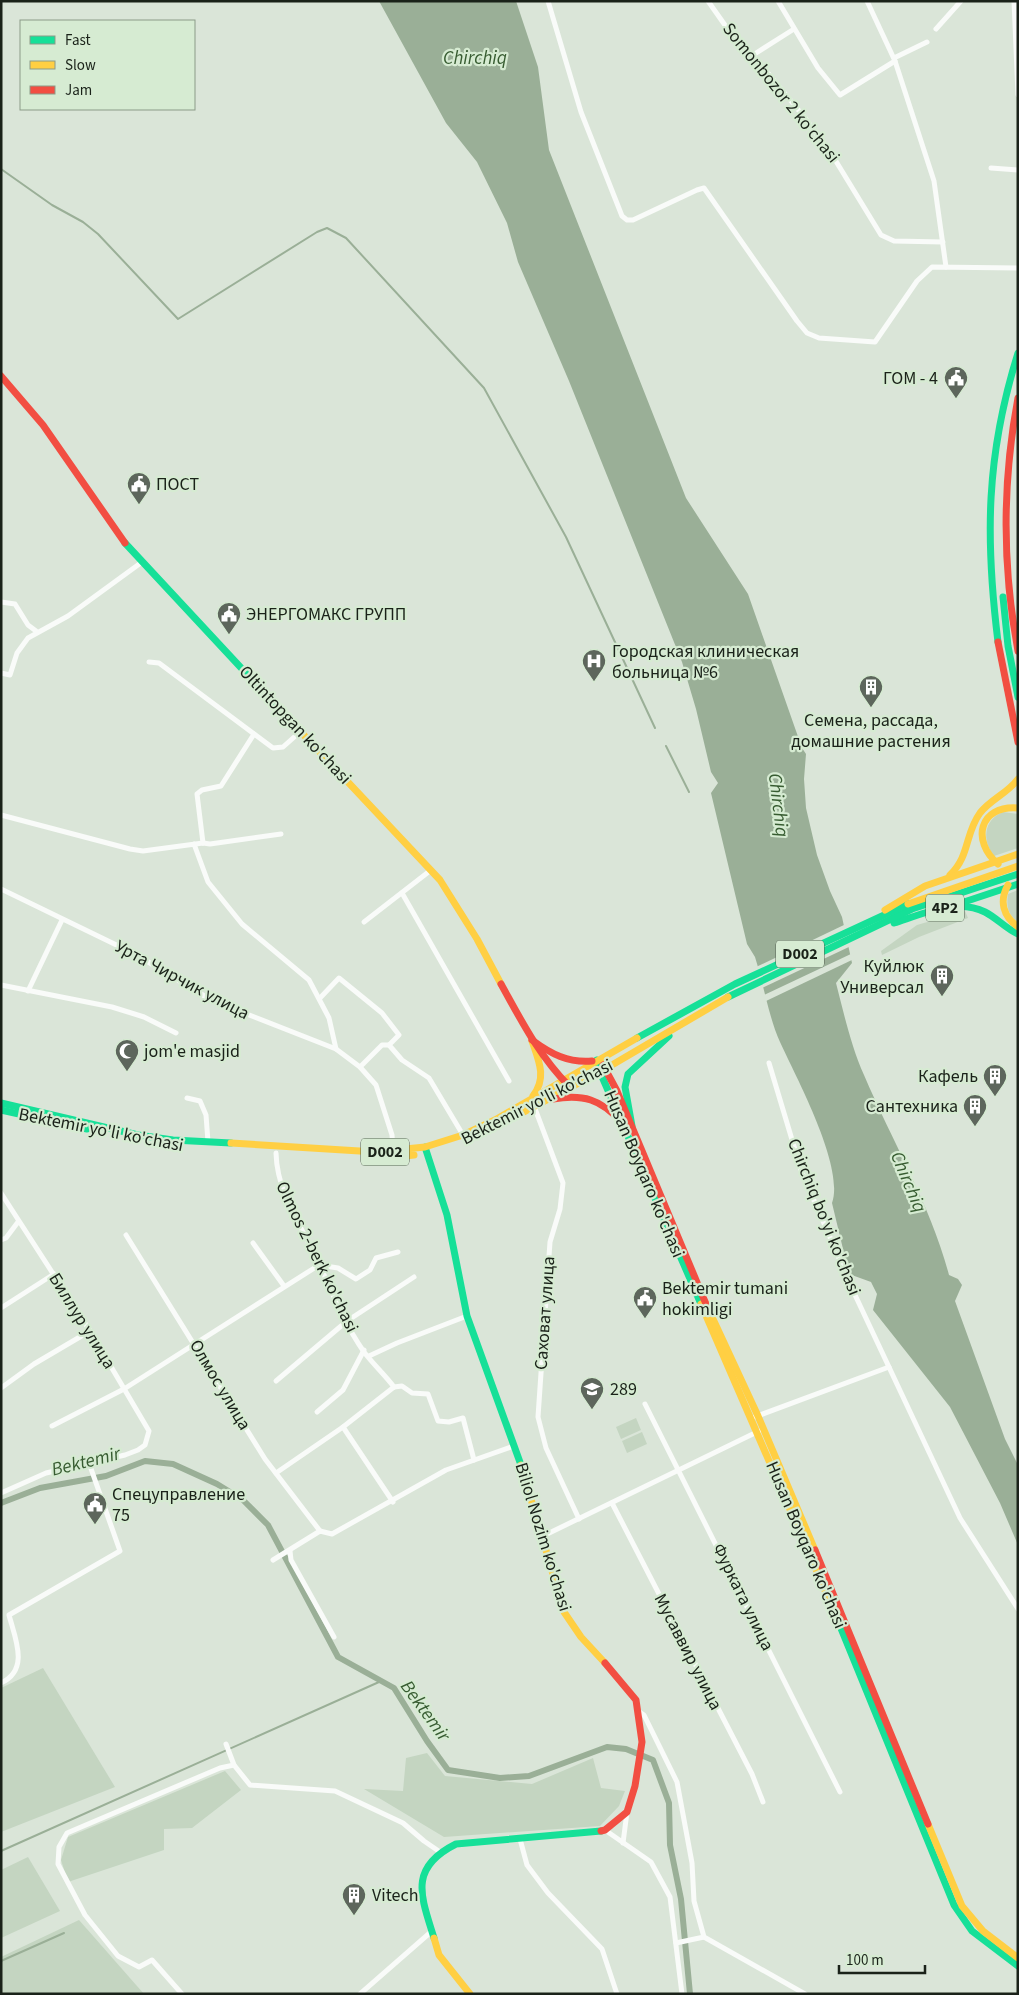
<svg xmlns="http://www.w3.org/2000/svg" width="1019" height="1995" viewBox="0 0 1019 1995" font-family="'Source Sans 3',sans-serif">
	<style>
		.green { fill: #c4d5c1 }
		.water { fill: #9aaf97 }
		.pier { fill: #dae5d8 }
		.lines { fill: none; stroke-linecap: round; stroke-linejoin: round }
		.stream { stroke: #9aaf97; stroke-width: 2 }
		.canal { stroke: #9aaf97; stroke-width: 6 }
		.street { stroke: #f9fbf9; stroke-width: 5 }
		.fast { stroke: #16e098; stroke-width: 7 }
		.slow { stroke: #ffcf43; stroke-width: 7 }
		.jam { stroke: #f24e42; stroke-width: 7 }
		.labels { text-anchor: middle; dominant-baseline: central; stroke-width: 4.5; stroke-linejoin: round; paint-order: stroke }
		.shield { fill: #d6ebd2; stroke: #525e50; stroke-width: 1 }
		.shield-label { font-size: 16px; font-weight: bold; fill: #1a2219 }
		.street-label { font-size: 18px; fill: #1a2219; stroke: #d6ebd2 }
		.poi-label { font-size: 18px; fill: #1a2219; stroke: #d6ebd2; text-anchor: start }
		.water-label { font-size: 19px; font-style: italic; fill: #375c31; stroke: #d6ebd2 }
	</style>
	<rect width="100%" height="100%" fill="#dae5d8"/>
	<g class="green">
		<path d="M1003,812L1018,814V848L994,856C982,841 983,820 1003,812Z"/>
		<path d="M1018,890V922C1008,915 1006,906 1008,894Z"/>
		<polygon points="965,911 968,918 919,937 882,955 881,951 917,925"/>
		<polygon points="636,1418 641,1430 621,1439 616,1427"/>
		<polygon points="642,1432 647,1444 627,1453 622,1441"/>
		<polygon points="43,1668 115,1787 1,1832 1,1688"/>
		<polygon points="427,1753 445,1776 532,1784 593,1758 601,1788 625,1791 619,1806 600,1826 444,1837 364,1789 403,1791 406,1758"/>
		<polygon points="225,1771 241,1790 192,1828 164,1829 164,1850 68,1882 61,1860 68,1837"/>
		<polygon points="28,1857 60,1911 1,1938 1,1870"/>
		<polygon points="79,1920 144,1994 1,1994 1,1957"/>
	</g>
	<path class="water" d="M379,1H516L538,67L549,150L686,498L748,594L802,748L806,754L804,779L806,808L817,855L830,891L842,917L852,963L836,983C844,1014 851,1046 864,1075C892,1141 931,1206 949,1275L958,1279L962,1285L955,1301L1005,1439L1018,1465V1545L1000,1503L950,1407L873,1310L877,1294L871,1282L849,1274L832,1203C845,1167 796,1077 780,1042C769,1018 763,982 755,957L747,944L711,793L718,783L711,772L696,709L682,662L569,381L518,262L507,223L477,162L446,123Z"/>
	<g class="pier">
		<polygon points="846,924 851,946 762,988 756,967"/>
		<polygon points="853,953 854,959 766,1001 764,995"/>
	</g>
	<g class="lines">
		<g class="stream">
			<polyline points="1,169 52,205 83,222 98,234 178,319 317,232 327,228 346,238 484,388 566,537 655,728"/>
			<polyline points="666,746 689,792"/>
			<polyline points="1,1851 379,1682"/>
			<polyline points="1,1961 64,1933"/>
		</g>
		<polyline class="canal" points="1,1503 40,1488 106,1476 145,1461 173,1464 217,1484 243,1500 268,1525 338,1657 394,1688 427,1741 448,1770 500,1778 529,1776 607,1747 626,1749 653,1760 669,1803 670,1845 681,1899 690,1994"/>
		<g class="street">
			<polyline points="548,1 581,112 622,216 627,220 633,220 697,190 704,188 797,321 807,333 819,338 875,342 917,281 932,267 1018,268"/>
			<polyline points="708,1 734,38 753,55 805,118 834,158 881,235 894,241 943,242"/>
			<polyline points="778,1 818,68 840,95 895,61"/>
			<polyline points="867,1 895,61 934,181 946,267"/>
			<polyline points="1014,1 1018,95"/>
			<polyline points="936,29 961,1"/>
			<polyline points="753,55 794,29"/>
			<polyline points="894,58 927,42"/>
			<polyline points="991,168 1018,170"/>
			<polyline points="1,602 15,604 28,625 36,631"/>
			<polyline points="149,662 159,663 273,748 283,747 301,731"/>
			<polyline points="1,673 10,675 17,653 28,638 68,616 142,562"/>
			<polyline points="1,815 130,849 143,851 203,843 210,844 281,834"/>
			<polyline points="203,843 197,794 202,790 221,786 254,734"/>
			<polyline points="194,844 208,882 242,924 309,980 329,1018 336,1049"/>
			<polyline points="1,889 135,954 211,1000 336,1049 360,1067 376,1085 392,1135 393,1151"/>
			<polyline points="402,893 509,1081"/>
			<polyline points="364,922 431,870"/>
			<polyline points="1,985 112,1007 144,1017 176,1033"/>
			<polyline points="28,991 62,920"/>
			<polyline points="320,998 339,978 382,1013 399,1035 389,1045 402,1060 429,1078 463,1135"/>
			<polyline points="769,1063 802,1173 856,1297 960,1518 1018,1609"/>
			<polyline points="360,1067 382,1045 389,1045"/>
			<polyline points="187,1098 200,1101 206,1115 208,1142"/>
			<polyline points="534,1106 563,1183 560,1209 550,1242 538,1417 546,1448 579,1519"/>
			<path d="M276,1153C277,1194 302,1227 319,1263C332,1293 345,1325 364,1352C373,1364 385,1375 394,1387"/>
			<polyline points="1,1193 90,1331 149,1431 145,1445 138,1450 125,1455 46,1473 1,1493"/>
			<polyline points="126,1235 265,1459 320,1531"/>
			<polyline points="1,1240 6,1238 18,1222"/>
			<polyline points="253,1243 284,1286"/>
			<polyline points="1,1308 54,1274"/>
			<polyline points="369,1356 397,1343 467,1316"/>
			<polyline points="276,1381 347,1321 414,1277"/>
			<polyline points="394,1387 402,1386 412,1393 428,1394 438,1421 449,1422 463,1418 474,1460"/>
			<polyline points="1,1388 34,1364 90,1331"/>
			<polyline points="645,1404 840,1792"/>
			<polyline points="317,1412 343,1390 364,1350"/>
			<polyline points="752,1418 889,1367"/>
			<polyline points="52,1426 124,1389 319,1265 338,1268 356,1279 370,1270 376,1258 398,1252"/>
			<polyline points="343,1427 393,1502"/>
			<polyline points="276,1473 343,1427 394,1387"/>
			<polyline points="612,1503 752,1774 763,1802"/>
			<polyline points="541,1537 759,1431"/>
			<polyline points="290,1551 291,1560 334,1637"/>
			<polyline points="273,1560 320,1531 332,1534 446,1470 514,1446"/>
			<path d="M1,1683C30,1670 15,1638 9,1615L120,1551L89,1463"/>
			<polyline points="638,1711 644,1715 677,1782 692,1863 694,1901 704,1937 805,1994"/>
			<polyline points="226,1744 234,1765 250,1785 335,1791 403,1823 424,1841 440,1852"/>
			<polyline points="605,1830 651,1862 670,1897 682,1994"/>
			<polyline points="520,1839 527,1865 548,1893 602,1949 617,1994"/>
			<polyline points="623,1843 627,1812"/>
			<polyline points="676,1943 704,1937"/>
			<polyline points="182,1994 152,1960 139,1967 118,1956 85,1915 58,1864 59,1847 67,1833 220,1768 234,1765"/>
			<polyline points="360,1994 432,1931"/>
		</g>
		<g class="fast">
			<polyline points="125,543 299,730"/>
			<polyline points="1003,597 1008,646 1018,697"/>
			<path d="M998,642C985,537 986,455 1018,353"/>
			<polyline points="958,904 1018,884"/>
			<path d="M894,923C922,914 957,898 985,912C997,918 1006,929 1018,934"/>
			<polyline points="728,997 912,909 1018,874"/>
			<polyline points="637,1038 735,984 908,904"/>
			<polyline points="597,1060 600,1072 701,1304"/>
			<polyline points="1,1103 138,1135 173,1140 231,1143"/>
			<polyline points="1,1110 87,1129"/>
			<polyline points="632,1126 625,1087 628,1074 669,1036"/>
			<polyline points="425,1147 447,1215 467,1316 521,1465"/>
			<polyline points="831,1604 954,1905 972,1931 1018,1966"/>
			<path d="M434,1938C421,1896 408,1868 456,1844L601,1831"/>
		</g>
		<g class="slow">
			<polyline points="299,730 440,880 477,939 501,984"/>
			<path d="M998,864C971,841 979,805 1018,808"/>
			<path d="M950,875C970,856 965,833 980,813C991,799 1008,793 1018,779"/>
			<path d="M1008,885C999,901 1003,916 1018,927"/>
			<polyline points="908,904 1018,866"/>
			<polyline points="885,910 925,886 1018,854"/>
			<path d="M532,1041C539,1061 547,1078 533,1096"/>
			<polyline points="497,1126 600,1072 728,997"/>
			<polyline points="231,1143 376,1152 425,1147 463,1135 495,1120 637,1038"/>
			<polyline points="385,1158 414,1155"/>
			<polyline points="701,1304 831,1604"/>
			<polyline points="706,1304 758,1416 815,1550"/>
			<polyline points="521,1465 564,1612 581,1637 605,1663"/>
			<polyline points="928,1824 962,1906 983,1931 1018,1958"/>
			<polyline points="434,1938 439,1955 470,1994"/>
		</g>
		<g class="jam">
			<polyline points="1,376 43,425 125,543"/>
			<path d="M1018,398C1002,483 1002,566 1018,651"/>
			<polyline points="998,642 1018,742"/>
			<path d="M501,984C521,1020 539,1056 569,1086"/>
			<path d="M532,1040C551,1054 568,1063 592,1061"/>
			<polyline points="603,1065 617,1091 706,1304"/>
			<path d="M553,1099C583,1094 601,1099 621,1122"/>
			<polyline points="815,1550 928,1824"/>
			<polyline points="601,1831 605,1830 627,1812 635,1786 642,1742 636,1700 605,1663"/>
		</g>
	</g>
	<defs>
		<g id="civic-pin" transform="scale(1.25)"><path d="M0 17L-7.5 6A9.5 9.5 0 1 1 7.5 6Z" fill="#5d665c" stroke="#d6ebd2"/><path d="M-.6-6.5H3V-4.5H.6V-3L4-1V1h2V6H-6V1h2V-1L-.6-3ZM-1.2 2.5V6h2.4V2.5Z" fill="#fff"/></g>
		<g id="hospital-pin" transform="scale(1.25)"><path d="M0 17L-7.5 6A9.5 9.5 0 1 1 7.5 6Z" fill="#5d665c" stroke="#d6ebd2"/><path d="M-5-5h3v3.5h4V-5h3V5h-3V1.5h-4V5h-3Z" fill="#fff"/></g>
		<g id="building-pin" transform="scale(1.25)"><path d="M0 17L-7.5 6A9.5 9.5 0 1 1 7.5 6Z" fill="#5d665c" stroke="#d6ebd2"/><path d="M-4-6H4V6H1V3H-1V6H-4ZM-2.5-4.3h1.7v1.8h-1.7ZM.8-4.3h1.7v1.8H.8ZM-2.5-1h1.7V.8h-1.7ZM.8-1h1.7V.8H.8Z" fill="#fff"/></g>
		<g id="mosque-pin" transform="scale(1.25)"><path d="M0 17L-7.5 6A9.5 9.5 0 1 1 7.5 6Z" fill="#5d665c" stroke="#d6ebd2"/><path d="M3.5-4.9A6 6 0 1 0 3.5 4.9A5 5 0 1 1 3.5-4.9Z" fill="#fff"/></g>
		<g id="school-pin" transform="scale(1.25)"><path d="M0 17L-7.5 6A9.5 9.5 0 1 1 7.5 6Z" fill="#5d665c" stroke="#d6ebd2"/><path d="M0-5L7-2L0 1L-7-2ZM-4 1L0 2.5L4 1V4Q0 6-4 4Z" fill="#fff"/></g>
	</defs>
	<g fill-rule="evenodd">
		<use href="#civic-pin" x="956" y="378"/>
		<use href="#civic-pin" x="139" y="484"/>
		<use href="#civic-pin" x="229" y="614"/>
		<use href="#hospital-pin" x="594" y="661"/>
		<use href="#building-pin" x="871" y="687"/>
		<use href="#building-pin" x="942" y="976"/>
		<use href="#mosque-pin" x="127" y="1051"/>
		<use href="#building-pin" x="995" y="1076"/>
		<use href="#building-pin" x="975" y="1106"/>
		<use href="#civic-pin" x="645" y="1298"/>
		<use href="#school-pin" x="592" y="1389"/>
		<use href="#civic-pin" x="95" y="1504"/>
		<use href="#building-pin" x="354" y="1895"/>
	</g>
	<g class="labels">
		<g class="shield">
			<rect x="926" y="894.5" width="38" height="27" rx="4"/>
			<rect x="776" y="940.5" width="48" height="27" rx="4"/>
			<rect x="361" y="1138.5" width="48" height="27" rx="4"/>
		</g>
		<g class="shield-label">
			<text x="945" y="908">4P2</text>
			<text x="800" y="954">D002</text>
			<text x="385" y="1152">D002</text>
		</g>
		<g class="street-label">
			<text transform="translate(781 93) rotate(51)">Somonbozor 2 ko'chasi</text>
			<text transform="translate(295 725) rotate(47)">Oltintopgan ko'chasi</text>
			<text transform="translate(182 980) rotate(28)">Урта Чирчик улица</text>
			<text transform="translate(537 1102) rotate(-27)">Bektemir yo'li ko'chasi</text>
			<text transform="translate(101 1130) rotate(11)">Bektemir yo'li ko'chasi</text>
			<text transform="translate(644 1174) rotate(67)">Husan Boyqaro ko'chasi</text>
			<text transform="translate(824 1217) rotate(68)">Chirchiq bo'yi ko'chasi</text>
			<text transform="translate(317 1257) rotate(64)">Olmos 2-berk ko'chasi</text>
			<text transform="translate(545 1313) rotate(-86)">Саховат улица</text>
			<text transform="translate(82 1321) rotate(58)">Биллур улица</text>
			<text transform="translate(220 1385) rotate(59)">Олмос улица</text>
			<text transform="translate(543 1537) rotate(73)">Biliol Nozim ko'chasi</text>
			<text transform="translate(806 1545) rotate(67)">Husan Boyqaro ko'chasi</text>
			<text transform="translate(743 1597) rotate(64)">Фурката улица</text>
			<text transform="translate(688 1652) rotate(63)">Мусаввир улица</text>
		</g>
		<g class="poi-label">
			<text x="938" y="378" text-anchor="end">ГОМ - 4</text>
			<text x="156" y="484">ПОСТ</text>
			<text x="246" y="614">ЭНЕРГОМАКС ГРУПП</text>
			<text x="612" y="651">Городская клиническая<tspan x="612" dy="21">больница №6</tspan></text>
			<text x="871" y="720" text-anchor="middle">Семена, рассада,<tspan x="871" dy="21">домашние растения</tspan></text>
			<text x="924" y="966" text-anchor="end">Куйлюк<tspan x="924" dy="21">Универсал</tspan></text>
			<text x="144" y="1051">jom'e masjid</text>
			<text x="978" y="1076" text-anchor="end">Кафель</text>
			<text x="958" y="1106" text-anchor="end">Сантехника</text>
			<text x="662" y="1288">Bektemir tumani<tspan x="662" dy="21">hokimligi</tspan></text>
			<text x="610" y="1389">289</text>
			<text x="112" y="1494">Спецуправление<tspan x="112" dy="21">75</tspan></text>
			<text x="372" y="1895">Vitech</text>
		</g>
		<g class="water-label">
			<text x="475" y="58">Chirchiq</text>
			<text transform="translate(778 805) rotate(83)">Chirchiq</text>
			<text transform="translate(908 1182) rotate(67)">Chirchiq</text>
			<text transform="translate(86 1462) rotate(-14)">Bektemir</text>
			<text transform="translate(425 1711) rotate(54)">Bektemir</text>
		</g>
	</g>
	<rect width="1019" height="1995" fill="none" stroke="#1a2219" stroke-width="5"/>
	<rect x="20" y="20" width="175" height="90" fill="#d6ebd2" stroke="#8b9b88"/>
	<rect x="30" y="36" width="25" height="8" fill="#16e098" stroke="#8b9b88"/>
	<text x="65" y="45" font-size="15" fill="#1a2219">Fast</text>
	<rect x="30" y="61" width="25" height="8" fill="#ffcf43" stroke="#8b9b88"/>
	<text x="65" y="70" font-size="15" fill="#1a2219">Slow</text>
	<rect x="30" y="86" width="25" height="8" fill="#f24e42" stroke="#8b9b88"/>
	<text x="65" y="95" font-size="15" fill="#1a2219">Jam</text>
	<path d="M839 1965v8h86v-8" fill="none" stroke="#1a2219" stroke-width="2.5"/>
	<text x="846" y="1965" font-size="15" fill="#1a2219" stroke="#d6ebd2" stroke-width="4" paint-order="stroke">100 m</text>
</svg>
